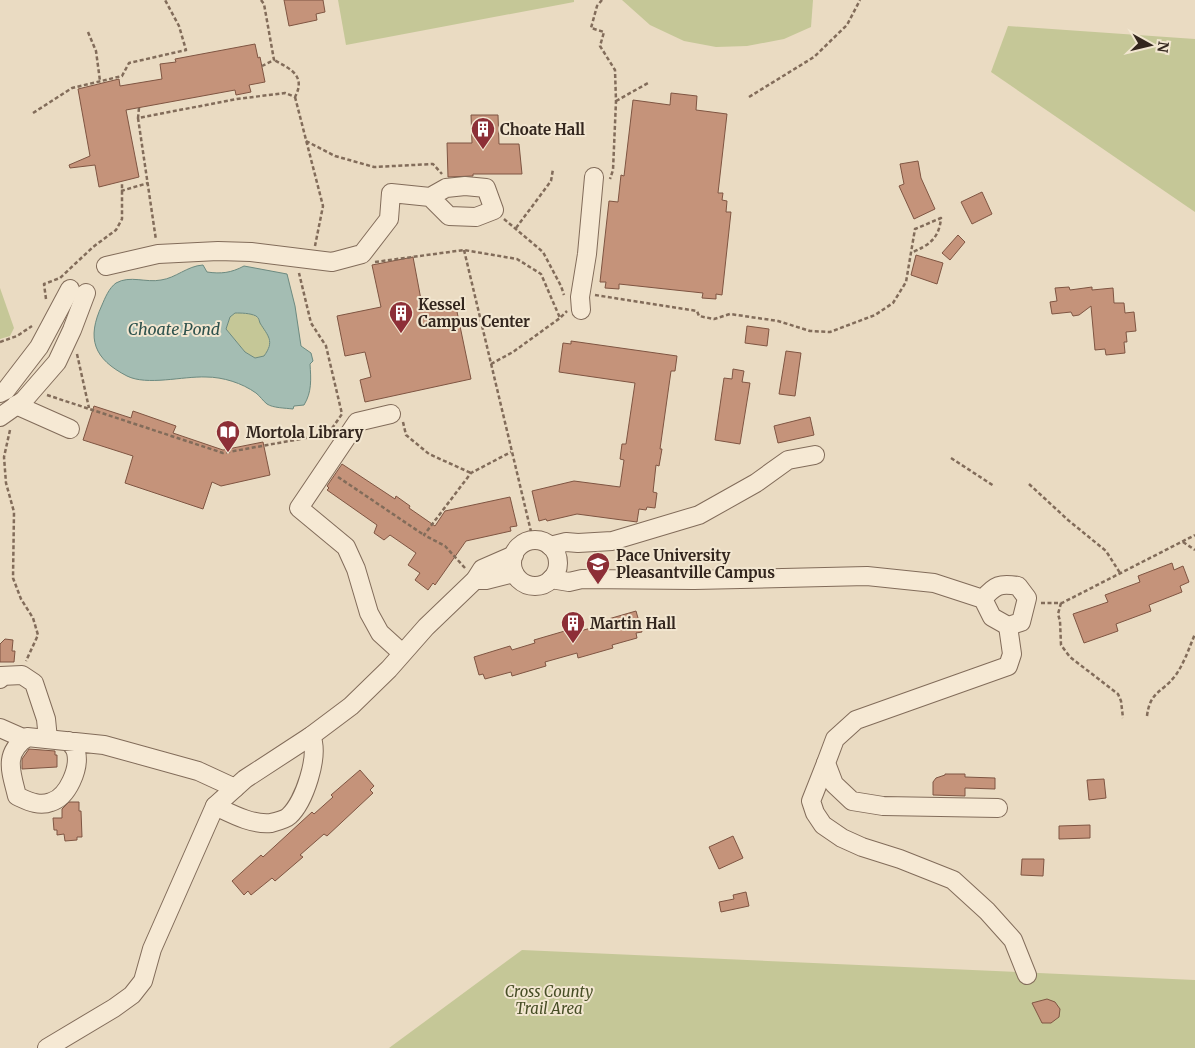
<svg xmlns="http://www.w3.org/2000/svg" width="1195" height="1048" viewBox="0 0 1195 1048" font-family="Merriweather,serif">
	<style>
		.green { fill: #c5c797 }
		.water { fill: #a4bdb3; stroke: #6c8a80; fill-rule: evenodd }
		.building { fill: #c5937a; stroke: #7f5542 }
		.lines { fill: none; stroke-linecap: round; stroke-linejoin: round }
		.minor-casing { stroke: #826c5a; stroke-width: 20 }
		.path { stroke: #826c5a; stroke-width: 2.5; stroke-dasharray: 4 2.5; stroke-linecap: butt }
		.minor { stroke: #f6e9d4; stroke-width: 18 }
		.labels { text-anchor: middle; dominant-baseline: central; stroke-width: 4; stroke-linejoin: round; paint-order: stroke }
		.poi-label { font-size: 15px; font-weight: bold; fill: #33261e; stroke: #f2e6d0; text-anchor: start }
		.park-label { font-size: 15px; font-style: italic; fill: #474e26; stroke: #f2e6d0 }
		.water-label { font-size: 16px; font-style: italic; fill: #2e524d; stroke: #f2e6d0 }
	</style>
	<rect width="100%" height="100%" fill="#eadbc2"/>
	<g class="green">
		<polygon points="338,0 574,0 574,2 346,45"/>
		<polygon points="622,0 813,0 811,27 784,39 747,46 716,47 684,41 650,25"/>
		<polygon points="1008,26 1195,39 1195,212 991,72"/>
		<polygon points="0,288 14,328 10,336 0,339"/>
		<path d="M235,313C241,313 250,313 255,316C259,318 260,323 263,326C270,337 272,345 264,356L255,358L245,352L226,329L230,317Z"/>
		<polygon points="522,950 1195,980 1195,1048 389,1048"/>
	</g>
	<path class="water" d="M203,265L207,272C221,274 231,273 244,266L287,274L295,306L301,346L311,353L313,361L310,364C311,379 312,392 304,405L294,406L293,409C285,408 273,408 267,404C263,401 260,396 256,393C242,383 223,377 206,377C183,376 147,386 127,376C94,359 86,339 102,305C105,298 109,288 116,283C130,275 146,283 161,280C176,278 187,266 203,265ZM235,313C241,313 250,313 256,316C259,318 259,320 260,323C268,336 275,341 264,356L255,358L245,352L226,329L230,317Z"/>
	<g class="building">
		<polygon points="284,0 323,0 325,12 316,14 317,20 289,26"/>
		<polygon points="255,44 258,58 260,57 265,82 249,85 251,92 236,95 235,90 126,110 139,177 99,187 95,165 70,168 69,165 90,156 78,89 119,79 120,86 162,79 160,64 176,62 175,59"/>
		<polygon points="671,93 697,96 696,110 727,114 718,193 723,193 722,200 727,201 726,212 731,212 722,295 716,294 716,299 702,298 703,293 619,284 619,289 605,288 606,282 600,282 609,201 618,202 621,175 624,176 633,100 670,105"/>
		<polygon points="471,115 498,115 499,144 519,144 522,174 473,174 473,176 448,177 447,143 472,143"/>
		<polygon points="918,161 921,178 935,209 914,219 899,186 904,184 900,164"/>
		<polygon points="982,192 992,214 972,224 961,202"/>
		<polygon points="958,235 965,242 950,260 942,253"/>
		<polygon points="916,255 943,263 937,284 911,275"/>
		<polygon points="413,257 422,305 437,302 438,305 455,302 471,379 365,402 360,380 371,377 365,352 345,356 337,316 381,307 372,265"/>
		<polygon points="1069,287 1070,290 1092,287 1092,290 1113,288 1114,303 1124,303 1125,313 1134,312 1136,331 1126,332 1127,342 1124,342 1125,353 1106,355 1105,349 1095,350 1091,306 1079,315 1073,316 1071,312 1052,314 1050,302 1057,301 1055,288"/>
		<polygon points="747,326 769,329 767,346 745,343"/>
		<polygon points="571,341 677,356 675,371 671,371 660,449 662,449 659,466 656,465 653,492 657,493 655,508 647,507 646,510 639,509 637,522 577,514 547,521 546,519 539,521 532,491 574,481 620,487 624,460 620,459 622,444 626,444 635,383 559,372 563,343 571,344"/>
		<polygon points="786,351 801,353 795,396 779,394"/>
		<polygon points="733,369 744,371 742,382 750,383 740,444 715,440 724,378 732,379"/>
		<polygon points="94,406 131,418 133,411 176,426 173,433 223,450 263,442 270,475 221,486 212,482 203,509 125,483 133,456 83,440"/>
		<polygon points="810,417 814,435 778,443 774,426"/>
		<polygon points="342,464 395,499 396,496 410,506 409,508 435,526 445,511 510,497 517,526 510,527 511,531 466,541 435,585 433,583 428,590 415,580 420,573 408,565 416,553 390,535 384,540 374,533 377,525 327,490 329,488 327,486"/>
		<polygon points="1172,563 1174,570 1183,566 1189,582 1180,586 1182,592 1149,605 1151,611 1116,624 1118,631 1084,643 1073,614 1108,602 1105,595 1140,582 1138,576"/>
		<polygon points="636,611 642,632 636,633 637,638 612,645 613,648 578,658 577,653 545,662 546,666 512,676 511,672 485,679 483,674 479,675 474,657 510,646 512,650 535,643 534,640 575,628 576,632 599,626 598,622"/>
		<polygon points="5,639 13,640 12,651 15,651 14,662 0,662 0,644"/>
		<polygon points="29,749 55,751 55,755 57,755 57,767 22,769 22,759"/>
		<polygon points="360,770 374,786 370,790 373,793 327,836 324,834 300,855 303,857 275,881 272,878 251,895 248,891 244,895 232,881 261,855 263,857 312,812 314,814 333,797 331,795"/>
		<polygon points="945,774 965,774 965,777 995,778 995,789 965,788 965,796 933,795 933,782 936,778 945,775"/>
		<polygon points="1104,779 1106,798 1089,800 1087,780"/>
		<polygon points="69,802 79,802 79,811 81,811 82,837 77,837 77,840 65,841 64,834 57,835 57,830 54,830 53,818 62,818 62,809"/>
		<polygon points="1090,825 1090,838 1059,839 1059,826"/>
		<polygon points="733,836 743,858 719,869 709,847"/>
		<polygon points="1022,859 1044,859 1043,876 1021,875"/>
		<polygon points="746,892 749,906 721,912 719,902 734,899 733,895"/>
		<polygon points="1047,999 1055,1002 1060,1009 1059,1017 1051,1023 1042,1023 1032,1003"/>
	</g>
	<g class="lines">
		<g class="minor-casing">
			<g id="minor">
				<polyline points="106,266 158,254 218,251 251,252 332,262 362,254 389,219 391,193 430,197 449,216 476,217 494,210 486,188 465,186 446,188 430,197"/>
				<polyline points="581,310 580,297 587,254 594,177"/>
				<polyline points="0,393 6,390 39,347 70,289"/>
				<polyline points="16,405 70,429"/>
				<polyline points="391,414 357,422 299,508 346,547 356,569 369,613 380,633 402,653"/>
				<polyline points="0,417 24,400 57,362 72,330 86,293"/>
				<circle cx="535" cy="563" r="23"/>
				<polyline points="550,546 566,542 578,543 612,541 699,515 756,483 788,460 815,455"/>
				<path d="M551,579L569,582L582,579L694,580L867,576L934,583L983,599C995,585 1000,583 1018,586L1027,598L1021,622L1008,626L992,617L983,599"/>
				<polyline points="475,580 486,580 514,573"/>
				<polyline points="0,679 1,676 22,675 34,683 46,719 48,739"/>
				<polyline points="0,728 25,739"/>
				<path d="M69,741C71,744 75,748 76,752C80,768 68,797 51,802C39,807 28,801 17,796C11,771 3,754 27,737L104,745L198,771L235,788"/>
				<polyline points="826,763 811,801 815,813 823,825 842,838 862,847 900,859 953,880 987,911 1013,940 1027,975"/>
				<path d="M215,806C232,814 252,825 271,823C275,822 286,819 289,816C304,802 320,756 311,736"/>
				<polyline points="998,808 883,806 852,801 834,784 826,763 835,739 856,720 1008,666 1012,654 1008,626"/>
				<polyline points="47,1048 114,1008 132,995 143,981 152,949 215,806 245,779 311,736 351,706 389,669 426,627 475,580 482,569 514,555"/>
			</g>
		</g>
		<g class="path">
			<polyline points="261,0 264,4 274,60 262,66"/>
			<polyline points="602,0 597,6 591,28 604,32 600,46 615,70 616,101 613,170 610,179"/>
			<polyline points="88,32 96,51 100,81"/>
			<polyline points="295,97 323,206 315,246"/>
			<polyline points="749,97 814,57 847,25 860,0"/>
			<polyline points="616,101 648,83"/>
			<path d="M139,108L138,118L237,99L285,93L295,97C306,76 291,69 274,60"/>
			<polyline points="33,113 72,88 122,76 129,63 186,50 179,26 165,0"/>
			<polyline points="138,118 156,240"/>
			<polyline points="306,141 335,156 374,167 433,164 442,174"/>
			<polyline points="121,191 148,183"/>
			<polyline points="504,219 543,252 561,286 564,295"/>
			<polyline points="516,228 551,181 553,169"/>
			<polyline points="464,250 533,540"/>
			<polyline points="375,262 464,250 517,259 541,274 560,318 567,311"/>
			<path d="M595,295L697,311L699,316L714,319L730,314L778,321L810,331L830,332L875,315L893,303L906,282L915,229L941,218C939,239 929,245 911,253"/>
			<polyline points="46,299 44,284 60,278 93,247 116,230 122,219 122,183"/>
			<polyline points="0,342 17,336 32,326"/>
			<polyline points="77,354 89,408"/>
			<polyline points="491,364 513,352 560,318"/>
			<polyline points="47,395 223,453 328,434 342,414 326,346 311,323 299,273"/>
			<polyline points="403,422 406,435 429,454 471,473"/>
			<polyline points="10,430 4,457 6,483 14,512 13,578 21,599 33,618 38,635 26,661"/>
			<polyline points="951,458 994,486"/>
			<polyline points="338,477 424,535"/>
			<polyline points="1029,484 1068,520 1106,551 1120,573"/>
			<polyline points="1183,542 1195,550"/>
			<polyline points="465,568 445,546 424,535 471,473 511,452"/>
			<polyline points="1041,603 1062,603 1195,535"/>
			<polyline points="1061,603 1058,614 1060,621 1061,645 1070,657 1118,694 1121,701 1123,718"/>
			<path d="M1147,716C1150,691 1162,693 1175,676C1184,664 1189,648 1195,634"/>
		</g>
		<use href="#minor" class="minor"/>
	</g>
	<defs>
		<g id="building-pin" transform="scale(1.25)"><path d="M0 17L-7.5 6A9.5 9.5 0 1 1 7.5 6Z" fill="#8d2f37" stroke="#f2e6d0"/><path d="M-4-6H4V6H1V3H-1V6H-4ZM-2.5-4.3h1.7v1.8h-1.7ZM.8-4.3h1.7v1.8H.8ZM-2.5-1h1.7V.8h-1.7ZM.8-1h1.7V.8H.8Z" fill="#fff"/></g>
		<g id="library-pin" transform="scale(1.25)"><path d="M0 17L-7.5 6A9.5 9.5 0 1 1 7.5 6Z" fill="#8d2f37" stroke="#f2e6d0"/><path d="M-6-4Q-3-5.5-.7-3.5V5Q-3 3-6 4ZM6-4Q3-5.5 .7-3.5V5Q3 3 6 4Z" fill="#fff"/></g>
		<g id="university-pin" transform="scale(1.25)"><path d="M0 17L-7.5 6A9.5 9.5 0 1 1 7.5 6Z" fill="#8d2f37" stroke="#f2e6d0"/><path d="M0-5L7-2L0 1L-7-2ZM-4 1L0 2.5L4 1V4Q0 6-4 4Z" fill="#fff"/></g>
	</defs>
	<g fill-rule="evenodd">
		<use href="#building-pin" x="483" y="129"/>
		<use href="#building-pin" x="401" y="313"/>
		<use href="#library-pin" x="228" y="432"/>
		<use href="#university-pin" x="598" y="564"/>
		<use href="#building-pin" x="573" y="623"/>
	</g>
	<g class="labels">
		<g class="poi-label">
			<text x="500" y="129">Choate Hall</text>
			<text x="418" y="304">Kessel<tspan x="418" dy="17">Campus Center</tspan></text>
			<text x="246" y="432">Mortola Library</text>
			<text x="616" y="555">Pace University<tspan x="616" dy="17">Pleasantville Campus</tspan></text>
			<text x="590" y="623">Martin Hall</text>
		</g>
		<g class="park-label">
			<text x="549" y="991">Cross County<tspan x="549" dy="17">Trail Area</tspan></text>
		</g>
		<g class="water-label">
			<text x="174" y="329">Choate Pond</text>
		</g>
	</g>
	<g transform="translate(1150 45) rotate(98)" stroke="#f2e6d0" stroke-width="4" paint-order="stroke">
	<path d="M0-4L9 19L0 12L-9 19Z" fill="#33261e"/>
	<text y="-8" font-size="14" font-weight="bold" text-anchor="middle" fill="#33261e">N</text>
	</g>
</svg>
